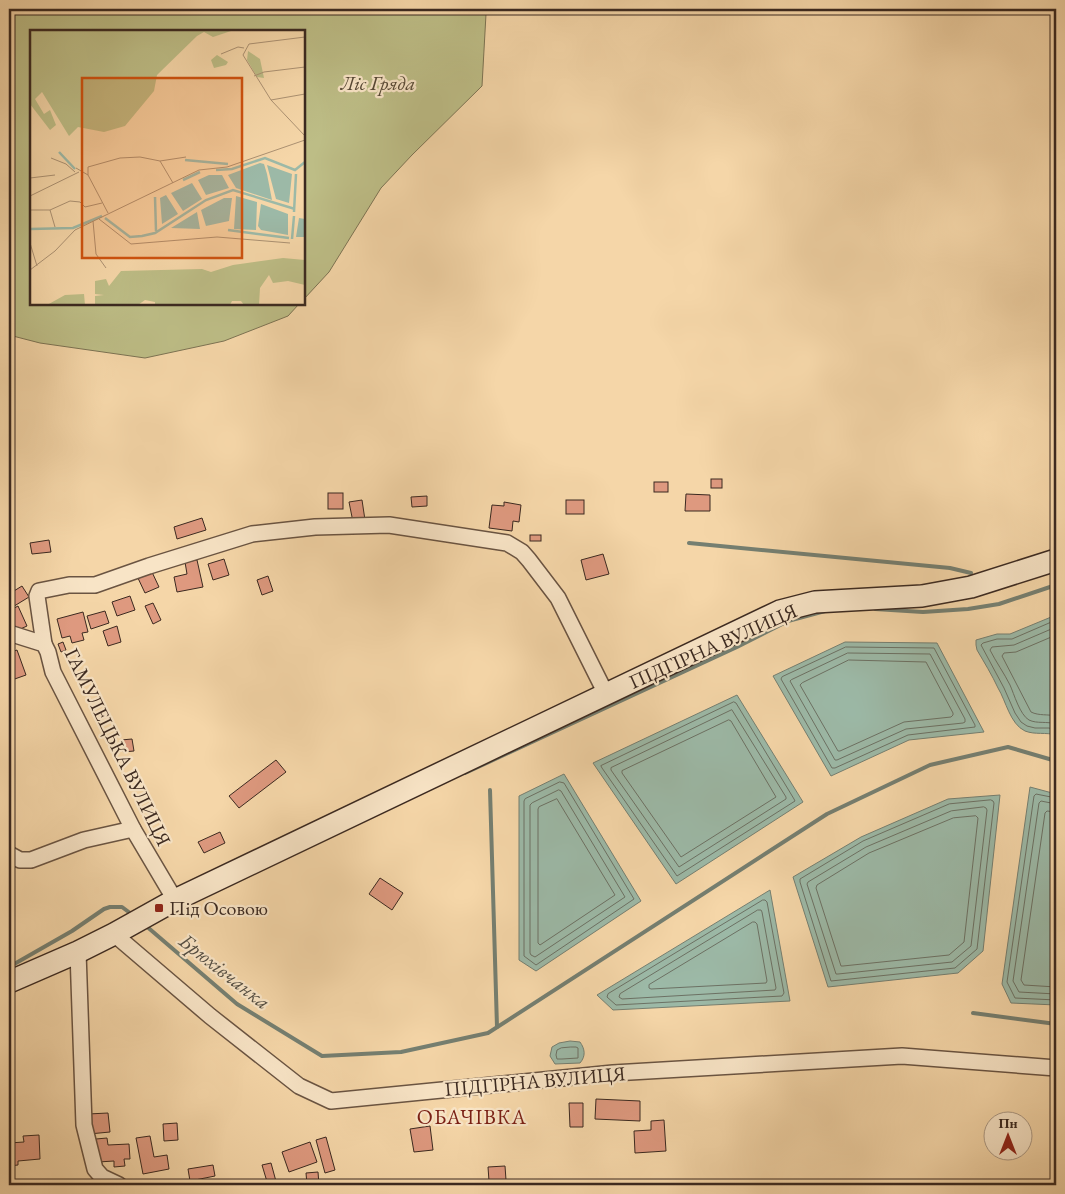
<svg xmlns="http://www.w3.org/2000/svg" width="1065" height="1194" viewBox="0 0 1065 1194" font-family="'EB Garamond',serif">
	<style>
		.green { fill: #bdbd86; stroke: #7c7353 }
		.water { fill: #9cb9a7; stroke: #757f71 }
		.lines { fill: none; stroke-linecap: round; stroke-linejoin: round }
		.shore { stroke: #6c7164; stroke-width: 1 }
		.stream { stroke: #757f71; stroke-width: 4 }
		.building { fill: #de997f; stroke: #3b2920 }
		.street-casing { stroke: #6a5442; stroke-width: 18 }
		.secondary-casing { stroke: #3b2920; stroke-width: 24 }
		.street { stroke: #f8e4c6; stroke-width: 15 }
		.secondary { stroke: #f8e4c6; stroke-width: 21 }
		.poi-dot { fill: #8f2418; stroke: #f8e4c6; stroke-width: 2 }
		.labels { text-anchor: middle; dominant-baseline: central; stroke-width: 4.5; stroke-linejoin: round; paint-order: stroke }
		.park-label { font-size: 20px; font-style: italic; fill: #554734; stroke: #f8e4c6 }
		.street-label { font-size: 20px; fill: #3b2920; stroke: #f8e4c6 }
		.poi-label { font-size: 20px; fill: #3b2920; stroke: #f8e4c6; text-anchor: start }
		.water-label { font-size: 21px; font-style: italic; fill: #534d42; stroke: #f8e4c6 }
		.neighbourhood-label { font-size: 21px; letter-spacing: 1px; fill: #7a1f14; stroke: #f8e4c6 }
		.inset-river { fill: none; stroke: #9cb9a7; stroke-width: 2.5 }
		.inset-road { fill: none; stroke: #ab9172; stroke-width: 1 }
		.view { fill: #ce520f; fill-opacity: 0.15; stroke: #ce520f; stroke-width: 2.5 }
		.inset-edge { fill: none; stroke: #3b2920; stroke-width: 2.5 }
	</style>
	<rect width="100%" height="100%" fill="#f5d6a8"/>
	<filter id="stains"><feTurbulence type="fractalNoise" baseFrequency=".004" numOctaves="4"/><feColorMatrix values="0 0 0 0 .2 0 0 0 0 .09 0 0 0 0 .02 0 0 0 .5 -.17"/></filter>
	<radialGradient id="worn" r=".72"><stop offset=".6" stop-color="#630" stop-opacity="0"/><stop offset="1" stop-color="#630" stop-opacity=".3"/></radialGradient>
	<polygon class="green" points="9,9 488,9 486,14 482,86 412,155 381,188 329,272 304,299 304,31 31,31 31,304 299,304 288,316 224,341 145,358 40,343 9,335"/>
	<g class="water">
		<path d="M1056,615V735C1046,732 1035,735 1025,731C1010,724 1006,701 998,688C992,675 984,662 977,650L976,645V640L997,634H1010Z"/>
		<polygon points="845,642 937,643 984,732 909,740 831,776 773,676"/>
		<polygon points="737,695 803,802 676,884 593,763"/>
		<polygon points="564,774 641,901 536,971 519,960 519,796"/>
		<polygon points="1030,787 1056,794 1056,1005 1011,1003 1002,984"/>
		<polygon points="1000,795 983,951 958,973 828,987 793,877 861,837 948,799"/>
		<polygon points="770,890 790,1001 613,1010 597,995"/>
		<path d="M570,1041L580,1042C585,1049 586,1056 580,1063L555,1064L550,1056L552,1047L559,1043Z"/>
	</g>
	<g class="lines">
		<g class="shore">
			<polyline points="1056,620 1012,639 997,639 983,643 981,645 1004,688 1015,713 1021,722 1027,726 1035,728 1049,728 1056,730"/>
			<path d="M1056,627L1014,645L992,647L990,650C996,662 1004,673 1010,685C1014,694 1020,715 1029,720C1037,724 1047,721 1056,724"/>
			<path d="M1056,635L1016,652L1004,653L1002,656L1031,712C1039,716 1048,714 1056,716"/>
			<polygon points="846,647 934,648 975,725 975,727 908,735 835,768 832,768 781,679 782,677"/>
			<polygon points="848,653 930,654 965,719 965,722 963,723 906,729 837,760 835,760 790,681 791,680"/>
			<polygon points="849,660 926,662 953,713 953,715 951,717 904,722 840,751 838,751 800,685 802,683"/>
			<polygon points="734,702 736,703 794,799 795,801 677,876 602,768 601,766"/>
			<polygon points="732,710 786,797 786,799 679,867 611,770 611,768"/>
			<polygon points="729,720 731,721 776,797 681,857 622,773 622,771"/>
			<polygon points="560,782 564,783 634,899 536,965 524,956 524,801 525,799"/>
			<polygon points="559,790 561,791 625,897 535,957 531,955 530,953 530,805 532,803"/>
			<polyline points="1056,798 1036,794 1034,796 1007,982 1015,998 1056,1000"/>
			<polygon points="557,799 615,895 540,945 538,943 538,809 539,807"/>
			<polygon points="991,800 993,801 994,803 977,949 955,968 831,981 800,882 800,879 863,841 949,804"/>
			<polyline points="1056,804 1041,801 1039,803 1013,981 1019,992 1056,994"/>
			<polygon points="984,807 986,808 987,810 971,946 952,962 838,974 836,974 807,884 808,882 866,847 951,811"/>
			<polyline points="1056,812 1047,811 1045,813 1021,980 1024,985 1056,987"/>
			<polygon points="976,816 978,818 964,942 949,955 843,966 841,966 816,888 817,885 869,853 953,818"/>
			<polygon points="763,900 765,900 767,902 784,993 782,996 616,1005 607,997 608,994"/>
			<polygon points="758,910 761,910 762,912 776,988 775,990 622,999 619,997 620,994"/>
			<polygon points="753,922 755,922 757,924 767,981 766,983 651,989 649,988 649,985"/>
			<polygon points="571,1047 576,1047 578,1048 578,1058 562,1059 557,1059 556,1055 557,1050 561,1048"/>
		</g>
		<g class="stream">
			<polyline points="689,543 950,568 971,573"/>
			<polyline points="875,609 923,612 968,609 999,604 1056,585"/>
			<polyline points="465,773 737,647 788,621 825,611"/>
			<polyline points="490,790 497,1027"/>
			<polyline points="145,925 237,1004 322,1056 401,1052 488,1033 827,814 930,765 1008,747 1056,761"/>
			<polyline points="9,967 72,931 104,909 110,907 122,907 134,916"/>
			<polyline points="973,1013 1056,1024"/>
		</g>
	</g>
	<g class="building">
		<rect x="711" y="479" width="11" height="9"/>
		<rect x="654" y="482" width="14" height="10"/>
		<rect x="328" y="493" width="15" height="16"/>
		<polygon points="686,494 710,495 710,511 685,511"/>
		<polygon points="427,496 427,506 412,507 411,497"/>
		<polygon points="362,500 365,520 353,522 349,502"/>
		<rect x="566" y="500" width="18" height="14"/>
		<polygon points="504,502 521,505 519,522 513,521 512,531 489,528 492,505 504,506"/>
		<polygon points="202,518 206,530 177,539 174,527"/>
		<rect x="530" y="535" width="11" height="6"/>
		<polygon points="49,540 51,552 32,554 30,543"/>
		<polygon points="603,554 609,574 586,580 581,560"/>
		<polygon points="224,559 229,575 213,580 208,564"/>
		<polygon points="197,560 203,587 177,592 174,577 187,574 185,562"/>
		<polygon points="151,570 159,587 145,593 137,576"/>
		<polygon points="268,576 273,591 262,595 257,580"/>
		<polygon points="22,586 29,597 11,608 9,604 9,594"/>
		<polygon points="130,596 135,610 117,616 112,602"/>
		<polygon points="153,603 161,620 153,624 145,606"/>
		<polygon points="18,606 27,626 16,631 9,616 9,611"/>
		<polygon points="105,611 109,623 91,629 87,616"/>
		<polygon points="83,612 88,632 82,633 84,640 72,643 70,636 62,638 57,619"/>
		<polygon points="117,626 121,642 108,646 103,631"/>
		<polygon points="63,642 66,650 61,652 58,644"/>
		<polygon points="17,650 26,675 9,681 9,653"/>
		<polygon points="132,739 134,751 123,752 121,740"/>
		<polygon points="276,760 286,772 239,808 229,796"/>
		<polygon points="220,832 225,843 204,853 198,842"/>
		<polygon points="380,878 403,893 392,910 369,894"/>
		<polygon points="596,1099 640,1101 640,1121 595,1119"/>
		<polygon points="569,1103 583,1103 583,1127 570,1127"/>
		<polygon points="108,1113 110,1132 89,1134 88,1114"/>
		<polygon points="664,1120 666,1151 635,1153 634,1131 651,1130 651,1121"/>
		<polygon points="177,1123 178,1140 164,1141 163,1124"/>
		<polygon points="430,1126 433,1150 414,1152 410,1129"/>
		<polygon points="39,1135 40,1159 18,1161 18,1165 9,1166 9,1143 24,1142 23,1136"/>
		<polygon points="150,1136 154,1157 167,1155 169,1169 143,1174 136,1138"/>
		<polygon points="326,1137 335,1170 325,1173 316,1140"/>
		<polygon points="107,1138 108,1145 129,1144 130,1159 124,1159 125,1166 114,1167 114,1161 98,1162 96,1139"/>
		<polygon points="310,1142 317,1162 289,1172 282,1152"/>
		<polygon points="271,1163 277,1185 268,1185 262,1165"/>
		<polygon points="213,1165 215,1176 190,1181 188,1169"/>
		<polygon points="505,1166 506,1180 489,1181 488,1167"/>
		<polygon points="318,1172 319,1185 307,1185 306,1173"/>
	</g>
	<g class="lines">
		<g class="street-casing">
			<g id="street">
				<polyline points="9,633 44,644 48,652 53,672 133,829 175,900"/>
				<polyline points="44,644 37,596 39,591 69,585 95,585 149,566 252,534 315,527 389,525 507,543 522,552 529,560 558,598 606,694"/>
				<polyline points="9,854 20,860 31,860 84,840 133,829"/>
				<polyline points="114,934 210,1016 299,1086 331,1101 613,1073 902,1056 1056,1068"/>
				<polyline points="78,952 84,1125 95,1169 102,1177 119,1185"/>
			</g>
		</g>
		<g class="secondary-casing">
			<polyline id="secondary" points="9,982 78,952 114,934 175,900 780,611 815,602 922,596 971,587 1056,560"/>
		</g>
		<use href="#street" class="street"/>
		<use href="#secondary" class="secondary"/>
	</g>
	<rect class="poi-dot" x="154" y="903" width="10" height="10" rx="2.5"/>
	<g class="labels">
		<g class="park-label">
			<text x="378" y="83">Ліс Гряда</text>
		</g>
		<g class="street-label">
			<text transform="translate(713 646) rotate(-24)">ПІДГІРНА ВУЛИЦЯ</text>
			<text transform="translate(118 747) rotate(64)">ГАМУЛЕЦЬКА ВУЛИЦЯ</text>
			<text transform="translate(535 1081) rotate(-5)">ПІДГІРНА ВУЛИЦЯ</text>
		</g>
		<g class="poi-label">
			<text x="169" y="908">Під Осовою</text>
		</g>
		<g class="water-label">
			<text transform="translate(225 971) rotate(38)">Брюхівчанка</text>
		</g>
		<g class="neighbourhood-label">
			<text x="472" y="1116">ОБАЧІВКА</text>
		</g>
	</g>
	<g transform="translate(30 30)">
		<rect width="275" height="275" fill="#f5d6a8"/>
		<path d="M0,0H204L183,7L174,2L167,6L127,45L124,61L95,96L74,102L48,97L39,106L12,62L5,69L14,84L20,80L26,95L20,100L0,74ZM218,21L230,29L234,48L227,47L217,30ZM187,25L198,32L196,35L184,38L181,30ZM253,228L275,230V255L258,251L243,253L239,245L230,258L229,275H214L211,271H202L200,275H125V272L115,270L108,275H65V266L74,265L65,264V251L76,249L79,256L91,241L172,239L181,242L203,235ZM54,264L55,275H17L35,265Z" fill="#bdbd86"/>
		<path d="M230,133L234,134L237,144L242,170L206,158L198,145ZM237,135L262,144L259,173L246,169ZM179,145H192L199,158L176,165L168,150ZM162,153L172,169L153,181L141,163ZM136,165L148,184L132,194L130,168ZM206,166L227,172L226,200L204,199ZM194,168H202L199,191L176,196L171,180ZM231,174L258,184V205L231,200L228,196ZM167,182L170,199L141,198ZM269,188L275,189V207H266Z" fill="#9cb9a7"/>
		<path class="inset-river" d="M29,122L45,139M155,130L198,134M186,140L202,139L235,128L265,140L275,132M153,150L170,142M125,167L126,201M264,182L266,144M75,188L100,207L112,206L125,203L176,170L203,160L265,179M0,199L43,198L72,186M198,200L259,208M262,209L264,186"/>
		<path class="inset-road" d="M275,7L219,14L213,25L241,70L275,106M191,24L208,17L214,18M224,46L234,42L275,37M241,70L275,64M21,128L36,134L45,142M130,131L156,127M46,138L58,145L78,183M58,145V137L90,128L110,127L130,131L143,153M0,148L25,145M0,166L49,142M0,180H20L40,171L50,172L55,177L72,173M20,180L25,197M69,189L101,214L187,207L260,213M63,191L66,224L76,238M0,213L7,236M0,240L25,221L45,200L169,140L197,137L275,110"/>
		<path class="view" d="M52,48H212V228H52Z"/>
		<rect width="275" height="275" class="inset-edge"/>
	</g>
	<rect width="1065" height="1194" fill="none" stroke="#f5d6a8" stroke-width="30"/>
	<rect x="10" y="10" width="1045" height="1174" fill="none" stroke="#3b2920" stroke-width="2.5"/>
	<rect x="15" y="15" width="1035" height="1164" fill="none" stroke="#3b2920"/>
	<g transform="translate(1008 1136)"><circle r="24" fill="#f8e4c6" stroke="#ac9984"/>
	<path d="M0-4L9 19L0 12L-9 19Z" fill="#8f2418"/>
	<text y="-8" font-size="14" font-weight="bold" text-anchor="middle" fill="#3b2920">Пн</text>
	</g>
	<rect width="100%" height="100%" filter="url(#stains)"/>
	<rect width="100%" height="100%" fill="url(#worn)"/>
</svg>
